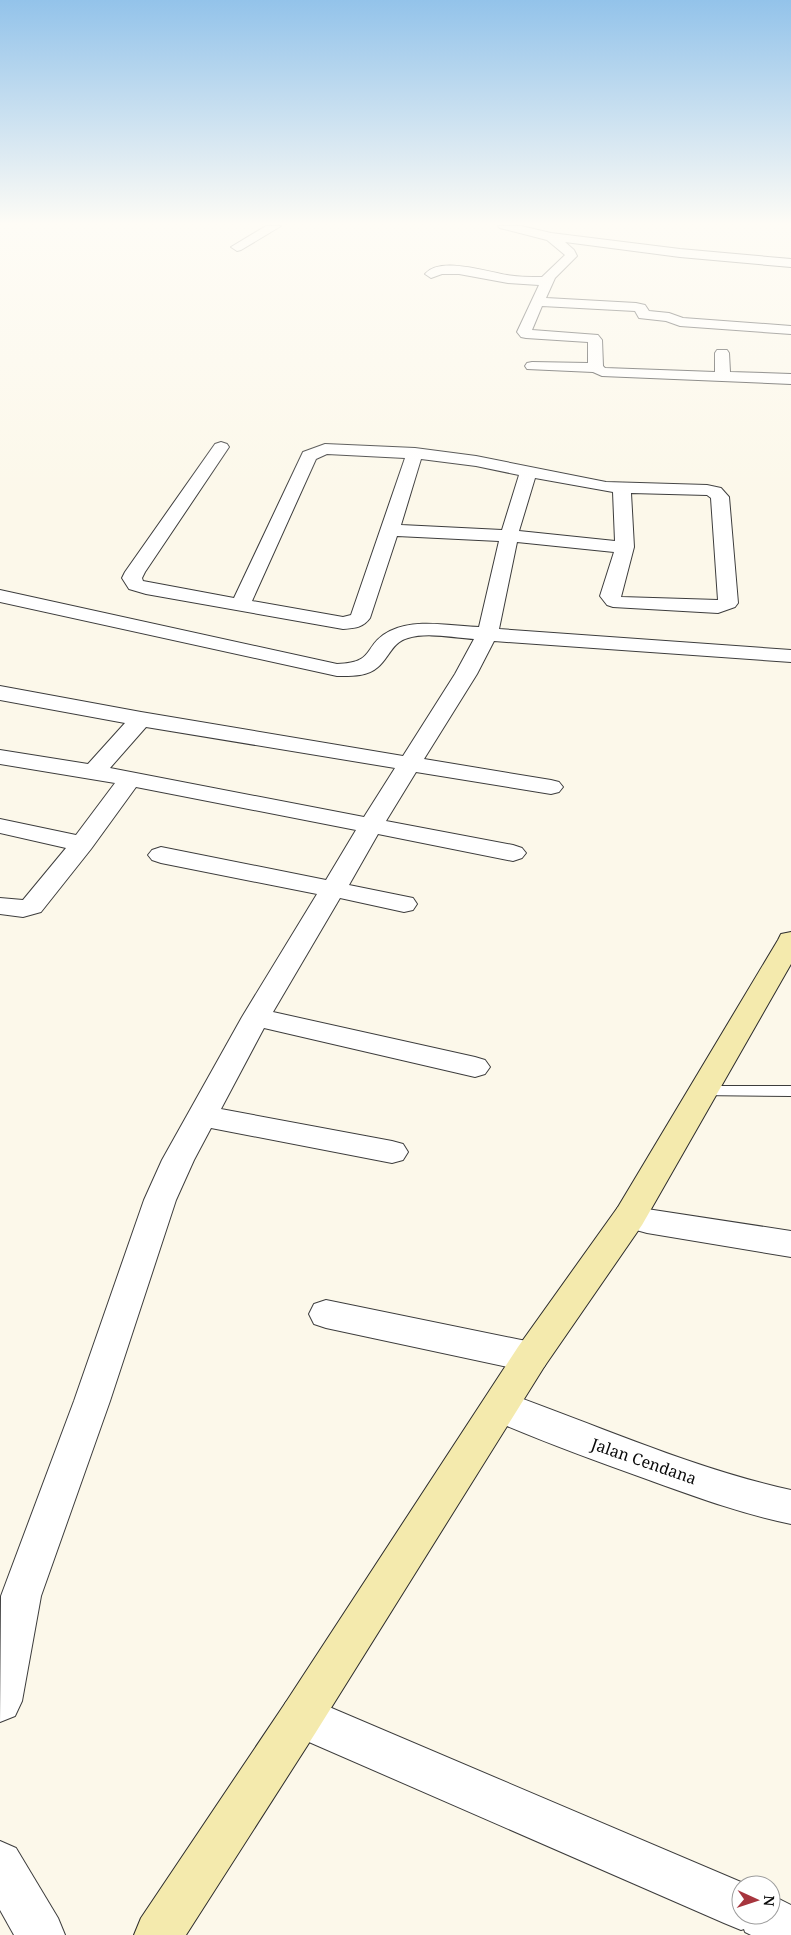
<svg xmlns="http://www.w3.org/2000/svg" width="791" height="1935" viewBox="0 0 791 1935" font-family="'Noto Serif',serif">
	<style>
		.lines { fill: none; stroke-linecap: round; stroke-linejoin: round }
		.lane-casing { stroke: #3d3d3d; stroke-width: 2 }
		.street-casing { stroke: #3d3d3d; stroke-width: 2 }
		.secondary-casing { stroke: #2c2c2c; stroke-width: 2 }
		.lane { fill: #fff; fill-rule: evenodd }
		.street { fill: #fff; fill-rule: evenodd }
		.secondary { fill: #f4eaad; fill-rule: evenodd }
		.labels { text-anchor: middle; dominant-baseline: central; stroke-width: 5; stroke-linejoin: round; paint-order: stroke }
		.near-street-label { font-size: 16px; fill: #0a0a0a; stroke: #fff }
	</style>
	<rect width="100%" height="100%" fill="#fcf8ea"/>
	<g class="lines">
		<g class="lane-casing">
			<polygon id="lane" points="702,1086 791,1086 791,1096 697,1095 694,1091 697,1087"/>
		</g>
		<g class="street-casing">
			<g id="street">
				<polygon points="266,226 281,226 241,250 237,251 231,247"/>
				<path d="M498,226H521L551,233L680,249L791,259V267L680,257L565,242L574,250L577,256L555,278L546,298L636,303L645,305L649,311L669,313L683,318L791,326V334L680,326L666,321L639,318L635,311L542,306L532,330L598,335L602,340L603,366L605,368L715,372V353L717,350H727L729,353L730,372L791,374V384L602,376L593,372L527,369L525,366L527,363L532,362L588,363V342L526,338L521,337L517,332L539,285L508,283L459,274H442L431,278L425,274C440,256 487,272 507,275C519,277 530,277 542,277L565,255L547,240L500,228Z"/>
				<path d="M221,442L227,444L229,447L145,572L142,578L143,581L234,598L303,452L325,444L415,448L476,456L606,482L707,485L721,488L729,497L738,603L735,607L718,613L613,607L607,605L600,596L614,552L517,542L499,629L791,650V662L494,641L477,674L424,759L551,780L559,782L563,787L559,792L551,794L416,772L386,821L513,845L522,848L526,853L522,858L513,861L378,834L349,885L413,898L417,904L413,910L404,912L340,898L273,1012L475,1057L485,1060L490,1067L485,1074L475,1077L264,1028L221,1109L392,1141L403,1144L408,1152L403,1160L392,1163L211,1128L194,1160L176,1200L110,1401L41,1596L22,1701L15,1716L0,1722L1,1596L74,1401L144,1200L162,1160L242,1017L317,894L161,863L152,860L148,855L152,850L161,847L326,880L356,830L136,787L91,849L41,912L23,917L0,914V898L23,900L66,848L0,833V819L76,835L115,783L0,764V750L88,764L125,723L0,700V686L141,712L403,756L455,674L474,639C454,638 428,632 408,638C392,642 389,658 378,667C367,677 350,676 337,676L0,602V590L337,664C377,663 362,645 390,631C415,618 451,626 479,627L499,541L397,536L370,618C363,628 354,628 343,629L146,594L129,589L122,578L125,572L215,444ZM327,454L405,458L351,615L343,617L252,601L316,459ZM421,459L476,466L519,475L502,530L401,525ZM535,478L613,492L615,541L519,531ZM631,493L707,495L711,498L718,600L621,597L634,547ZM146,727L395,768L364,817L110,768Z"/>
				<polygon points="630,1204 647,1209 791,1231 791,1257 647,1233 618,1225 614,1216 618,1207"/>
				<polygon points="326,1300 531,1342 544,1347 549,1357 544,1367 531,1372 326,1328 314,1324 309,1314 314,1304"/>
				<path d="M501,1391C597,1425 691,1468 791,1490V1524C742,1514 696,1497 649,1480C595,1461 541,1441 488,1418L483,1407L488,1396Z"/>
				<polygon points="301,1695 748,1885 741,1885 741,1915 771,1915 771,1895 791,1905 791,1935 751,1935 745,1932 744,1929 741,1930 724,1923 286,1732 279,1717 286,1702"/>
				<polygon points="0,1841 16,1848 58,1918 65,1935 14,1935 0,1910"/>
			</g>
		</g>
		<g class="secondary-casing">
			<polygon id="secondary" points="791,932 791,964 642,1225 544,1367 316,1732 186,1935 134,1935 141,1918 286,1702 518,1347 618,1207 778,940 781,934"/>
		</g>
		<use href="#lane" class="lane"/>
		<use href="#street" class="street"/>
		<use href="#secondary" class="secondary"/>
	</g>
	<linearGradient id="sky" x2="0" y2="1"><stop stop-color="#93c3ea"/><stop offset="0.45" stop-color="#fefcf6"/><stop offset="1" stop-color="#fefcf6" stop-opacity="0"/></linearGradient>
	<rect width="791" height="497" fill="url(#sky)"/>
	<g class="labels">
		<g class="near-street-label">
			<text transform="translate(644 1461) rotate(19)">Jalan Cendana</text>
		</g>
	</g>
	<g transform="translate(756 1900) rotate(93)"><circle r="24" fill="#ffffff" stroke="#9d9d9d"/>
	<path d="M0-4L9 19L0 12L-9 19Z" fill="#a7353e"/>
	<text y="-8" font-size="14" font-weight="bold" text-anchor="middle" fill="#0a0a0a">N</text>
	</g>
</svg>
